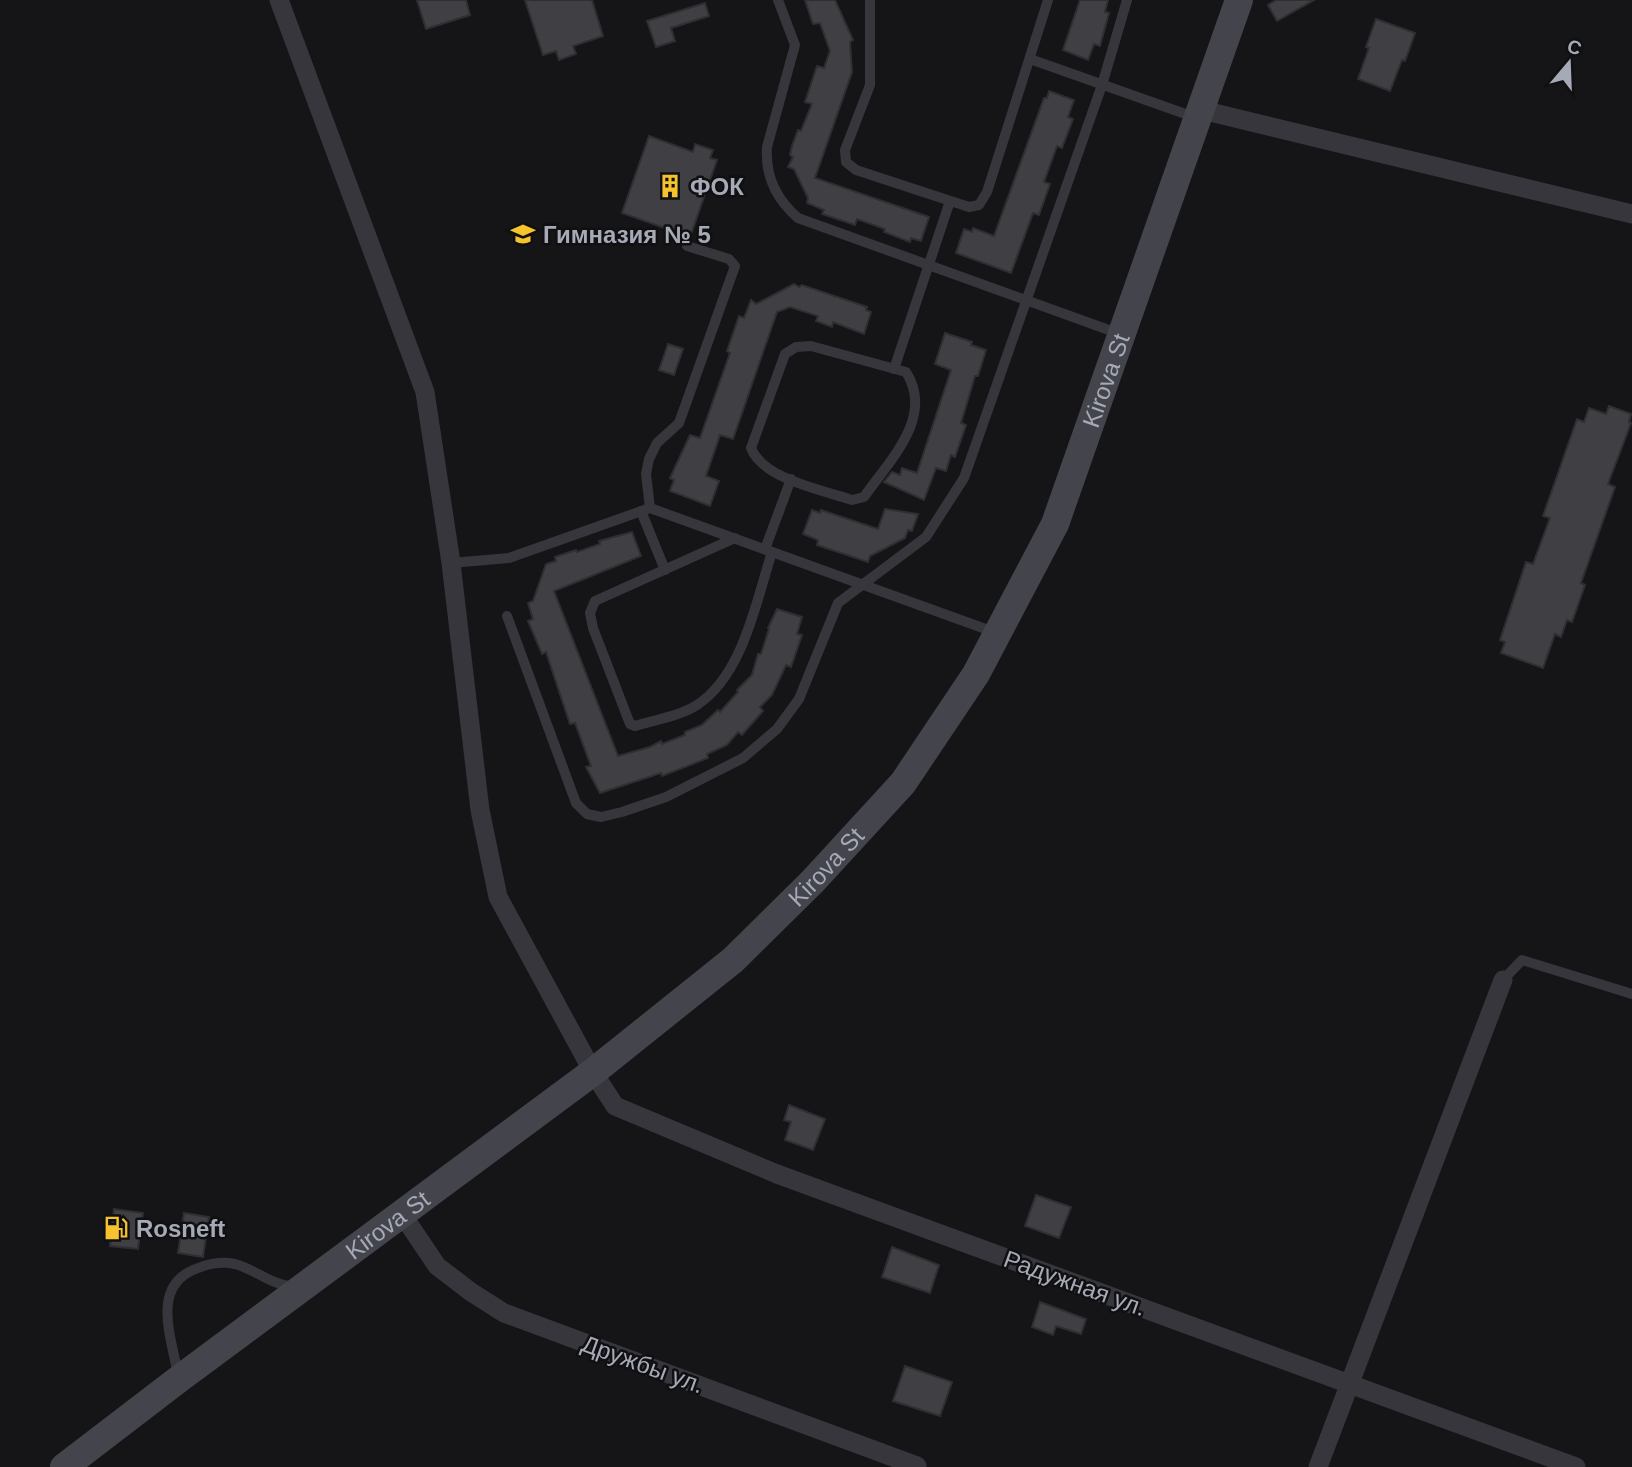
<svg xmlns="http://www.w3.org/2000/svg" width="1632" height="1467" viewBox="0 0 1632 1467" font-family="Helvetica,sans-serif">
	<style>
		.building { fill: #3f3f44; stroke: #2f2f33; stroke-width: 2 }
		.lines { fill: none; stroke-linecap: round; stroke-linejoin: round }
		.lane { stroke: #36363c; stroke-width: 10 }
		.street { stroke: #36363c; stroke-width: 19 }
		.secondary { stroke: #44454c; stroke-width: 28 }
		.labels { text-anchor: middle; dominant-baseline: central; stroke-width: 5; stroke-linejoin: round; paint-order: stroke }
		.poi-label { font-size: 24px; font-weight: bold; fill: #a6aab7; stroke: #101012; text-anchor: start }
		.street-label { font-size: 24px; fill: #a6aab7; stroke: #101012 }
	</style>
	<rect width="100%" height="100%" fill="#151517"/>
	<g class="building">
		<polygon points="417,0 466,0 470,15 426,29"/>
		<polygon points="525,0 592,0 603,36 573,46 576,54 559,60 556,51 543,55"/>
		<polygon points="805,0 835,0 853,40 850,42 852,72 815,178 929,217 921,241 911,238 910,242 884,232 885,229 857,219 855,225 822,214 824,210 807,203 808,198 794,169 788,167 793,157 790,155 792,146 798,130 801,131 812,104 805,102 817,66 824,68 830,51 820,23 813,24"/>
		<polygon points="1080,0 1108,0 1105,12 1109,13 1100,46 1094,44 1088,60 1063,50"/>
		<polygon points="1276,0 1314,0 1277,21 1268,5"/>
		<polygon points="705,3 709,16 671,28 675,41 656,47 647,21"/>
		<polygon points="1376,19 1415,33 1405,61 1402,60 1390,91 1358,79 1369,48 1366,47"/>
		<polygon points="1049,91 1074,100 1068,117 1073,119 1062,148 1057,146 1044,182 1050,184 1039,215 1033,213 1011,273 956,253 964,229 972,232 973,228 994,236 1044,98 1047,98"/>
		<polygon points="649,136 693,152 695,144 713,150 710,158 717,160 690,237 622,213"/>
		<polygon points="794,284 799,287 802,285 867,307 866,310 871,312 864,334 833,322 832,327 816,321 818,316 790,307 777,312 733,439 720,435 706,476 719,481 710,506 670,491 674,480 670,478 690,435 700,438 730,353 727,351 739,316 744,318 751,300 756,304"/>
		<polygon points="945,333 972,342 971,345 986,350 978,376 975,376 961,423 966,425 955,457 951,455 946,471 936,468 924,500 884,482 892,472 900,475 902,468 917,473 951,370 935,364"/>
		<polygon points="668,344 683,349 674,375 659,370"/>
		<polygon points="1609,406 1631,414 1629,422 1631,423 1608,484 1615,487 1581,583 1585,585 1572,622 1567,620 1561,637 1555,634 1543,668 1501,653 1505,642 1500,640 1526,562 1533,564 1550,518 1543,516 1577,419 1584,422 1589,408 1606,414"/>
		<polygon points="885,509 918,514 912,531 908,530 905,538 870,556 868,562 817,545 818,540 803,534 812,510 820,513 821,510 878,529"/>
		<polygon points="632,532 641,556 554,591 618,756 650,747 661,741 662,744 685,735 685,732 702,725 718,710 720,712 738,692 737,690 752,675 758,654 761,654 769,629 768,628 777,609 802,617 797,634 802,635 791,667 786,665 772,695 760,707 763,711 742,735 738,732 727,745 707,754 708,758 662,776 661,773 600,793 586,767 591,766 575,723 570,724 546,652 542,654 528,621 533,619 528,603 533,601 546,564 556,561 555,557 576,550 577,552 600,544 599,541"/>
		<polygon points="789,1105 825,1119 813,1150 785,1140 791,1122 784,1120"/>
		<polygon points="1036,1195 1071,1207 1059,1238 1025,1226"/>
		<polygon points="114,1209 143,1213 138,1249 110,1246"/>
		<polygon points="184,1213 209,1217 203,1257 178,1253"/>
		<polygon points="892,1247 939,1265 930,1293 882,1277"/>
		<polygon points="1040,1302 1086,1319 1081,1334 1056,1326 1053,1335 1032,1327"/>
		<polygon points="905,1366 952,1382 940,1416 893,1401"/>
	</g>
	<g class="lines">
		<g class="lane">
			<path d="M778,0L795,45L767,147C765,176 776,199 798,218L1120,334"/>
			<polyline points="870,0 870,85 845,150 846,162 856,170 969,207 979,205 987,192 1048,0"/>
			<polyline points="1030,59 1194,117"/>
			<path d="M811,346L906,372C935,417 889,461 864,497L852,500C822,490 763,479 751,448L785,354L796,347Z"/>
			<polyline points="894,369 950,201"/>
			<polyline points="650,508 646,474 649,459 657,443 679,423 735,266 729,259 687,246"/>
			<polyline points="641,511 665,570"/>
			<path d="M735,538L595,601L590,613L593,628L630,724L635,726C654,720 680,716 697,705C743,675 756,602 772,552"/>
			<polyline points="765,549 791,479"/>
			<polyline points="451,563 509,558 650,508 994,632"/>
			<polyline points="507,616 576,803 587,814 601,817 622,812 666,797 743,758 777,729 799,699 838,603 926,537 964,478 1102,85 1127,0"/>
			<polyline points="1503,980 1522,960 1632,994"/>
			<path d="M178,1376C173,1341 150,1289 193,1270C207,1264 219,1261 235,1264C257,1270 269,1284 294,1287"/>
		</g>
		<g class="street">
			<polyline points="279,0 425,392 451,563 480,810 498,897 593,1072 615,1106 777,1174 1576,1467"/>
			<polyline points="1202,110 1632,214"/>
			<polyline points="402,1214 437,1266 471,1292 504,1313 917,1466"/>
			<polyline points="1318,1467 1503,980"/>
		</g>
		<path class="secondary" id="s1" d="M64,1467L179,1379L593,1072L733,960L813,881L903,783L976,674L1055,524L1239,0"/>
	</g>
	<defs>
		<g id="building-bare" transform="scale(1.89)"><path d="M-4-6H4V6H1V3H-1V6H-4ZM-2.5-4.3h1.7v1.8h-1.7ZM.8-4.3h1.7v1.8H.8ZM-2.5-1h1.7V.8h-1.7ZM.8-1h1.7V.8H.8Z" fill="#f6c22d" stroke="#101012" stroke-width="2.5" paint-order="stroke"/></g>
		<g id="school-bare" transform="scale(1.89)"><path d="M0-5L7-2L0 1L-7-2ZM-4 1L0 2.5L4 1V4Q0 6-4 4Z" fill="#f6c22d" stroke="#101012" stroke-width="2.5" paint-order="stroke"/></g>
		<g id="fuel-bare" transform="scale(1.89)"><path d="M-5.5-6h7V0h2V4h1.3V-2.5L3-4.5l.8-.8L6-3V5H2.5V1h-1V6h-7ZM-4.2-4.7v3.2H.2V-4.7Z" fill="#f6c22d" stroke="#101012" stroke-width="2.5" paint-order="stroke"/></g>
	</defs>
	<g fill-rule="evenodd">
		<use href="#building-bare" x="670" y="186"/>
		<use href="#school-bare" x="523" y="234"/>
		<use href="#fuel-bare" x="116" y="1228"/>
	</g>
	<g class="labels">
		<g class="poi-label">
			<text x="690" y="186">ФОК</text>
			<text x="543" y="234">Гимназия № 5</text>
			<text x="136" y="1228">Rosneft</text>
		</g>
		<g class="street-label">
			<text stroke="none"><textPath href="#s1" startOffset="1538">Kirova St</textPath></text>
			<text stroke="none"><textPath href="#s1" startOffset="971">Kirova St</textPath></text>
			<text stroke="none"><textPath href="#s1" startOffset="404">Kirova St</textPath></text>
			<text transform="translate(1075 1283) rotate(20)">Радужная ул.</text>
			<text transform="translate(643 1364) rotate(20)">Дружбы ул.</text>
		</g>
	</g>
	<g transform="translate(1569 63) rotate(19)" stroke="#101012" stroke-width="5" paint-order="stroke">
	<path d="M0-5L12 26L0 18L-12 26Z" fill="#a6aab7"/>
	<text y="-10" font-size="19" font-weight="bold" text-anchor="middle" fill="#a6aab7">С</text>
	</g>
</svg>
